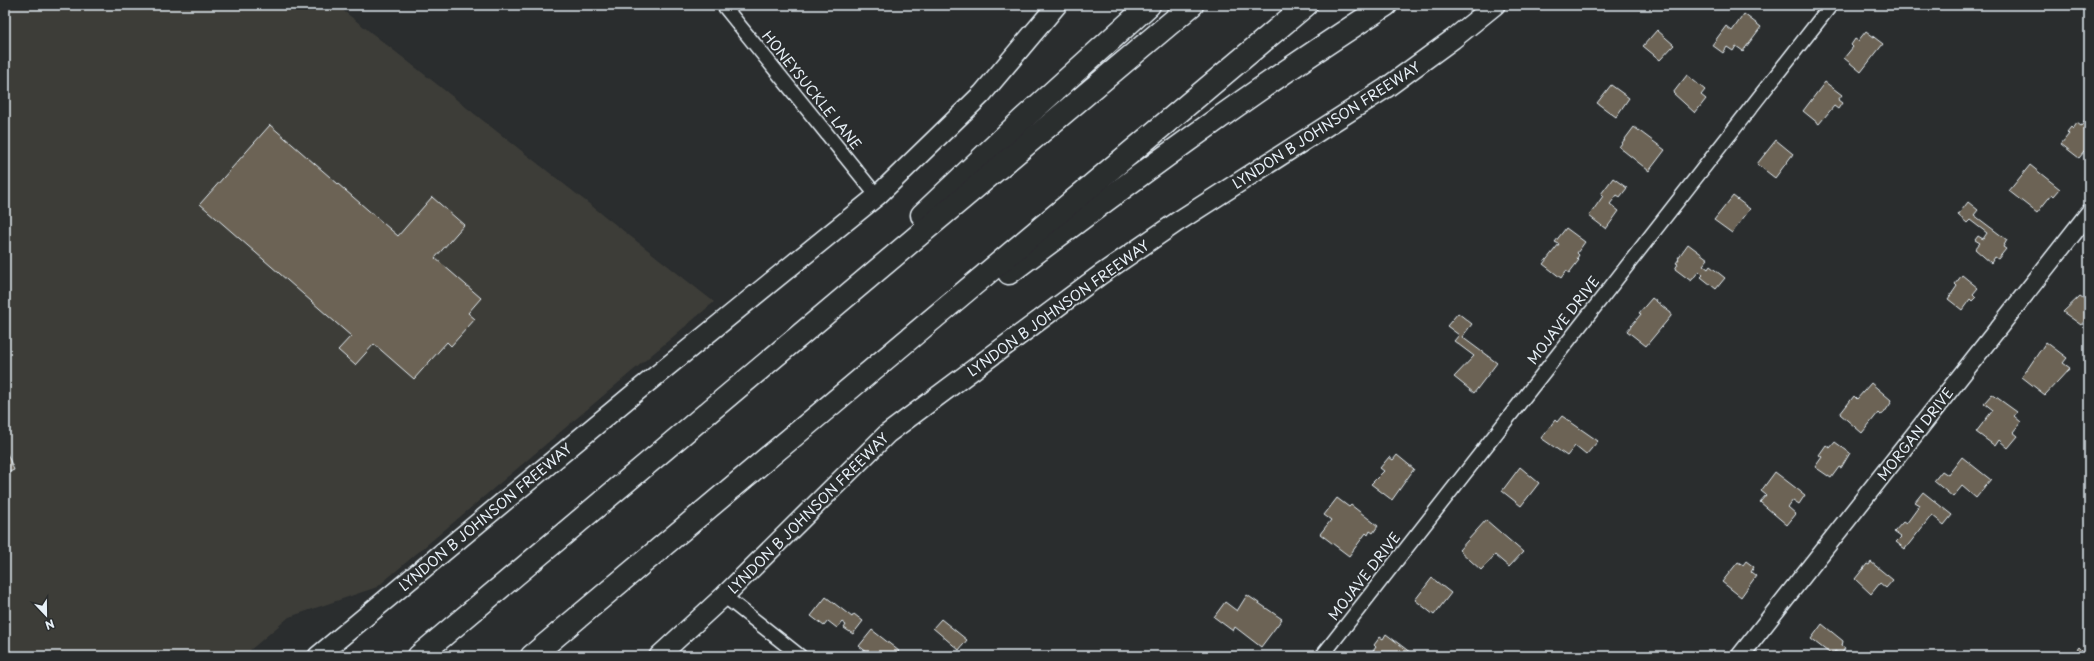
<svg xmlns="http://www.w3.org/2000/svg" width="2094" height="661" viewBox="0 0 2094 661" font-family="'Playpen Sans',sans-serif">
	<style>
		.built { fill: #3e3e39 }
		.building { fill: #6c6454; stroke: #e8f1f8 }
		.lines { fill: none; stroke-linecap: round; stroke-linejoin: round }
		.minor-casing { stroke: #e8f1f8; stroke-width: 16 }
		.tertiary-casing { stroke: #e8f1f8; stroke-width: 20 }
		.secondary-casing { stroke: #e8f1f8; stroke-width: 22 }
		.motorway-casing { stroke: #e8f1f8; stroke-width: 25 }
		.minor { stroke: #2a2d2e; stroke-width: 13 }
		.tertiary { stroke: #2a2d2e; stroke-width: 17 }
		.secondary { stroke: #2a2d2e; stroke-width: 19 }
		.motorway { stroke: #2a2d2e; stroke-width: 22 }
		.labels { text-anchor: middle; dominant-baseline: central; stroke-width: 3.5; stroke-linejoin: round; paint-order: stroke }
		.street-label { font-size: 14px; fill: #e8f1f8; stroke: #2a2d2e }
	</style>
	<rect width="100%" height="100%" fill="#2a2d2e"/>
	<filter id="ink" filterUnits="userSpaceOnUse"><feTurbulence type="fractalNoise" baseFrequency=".025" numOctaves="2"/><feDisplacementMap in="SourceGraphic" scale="8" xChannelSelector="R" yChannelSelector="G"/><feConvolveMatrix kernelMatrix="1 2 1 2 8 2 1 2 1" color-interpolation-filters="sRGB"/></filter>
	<g filter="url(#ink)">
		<polygon class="built" points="5,5 336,5 714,302 377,587 289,617 243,656 5,656"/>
		<g class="building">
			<polygon points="1744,14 1761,27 1743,51 1736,46 1733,51 1727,47 1723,53 1712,45 1726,26 1732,31"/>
			<polygon points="1657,30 1674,45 1660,60 1643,46"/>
			<polygon points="1866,31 1883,44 1861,72 1844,58 1853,47 1851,45 1855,39 1858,41"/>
			<polygon points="1687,75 1705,90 1701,95 1706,99 1695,113 1673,93"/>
			<polygon points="1825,82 1842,95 1838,100 1842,103 1838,109 1834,106 1819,124 1803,111"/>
			<polygon points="1611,85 1629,98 1616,117 1597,103"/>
			<polygon points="2086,120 2089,122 2089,146 2079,158 2061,144 2069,134 2067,132 2071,127 2073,129 2077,123 2081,126"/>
			<polygon points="270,125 398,236 432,197 464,225 435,258 481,298 468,313 475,319 451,346 447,342 414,379 374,344 355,365 338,350 351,336 200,204"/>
			<polygon points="1634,127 1665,150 1649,171 1619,147"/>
			<polygon points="1776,140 1793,154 1775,178 1757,164"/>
			<polygon points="2030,165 2060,189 2054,196 2052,194 2037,213 2009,191"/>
			<polygon points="1613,178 1627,188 1620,197 1617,195 1610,204 1619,211 1606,229 1589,216 1603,196 1601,194"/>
			<polygon points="1733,196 1750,209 1732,233 1714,220"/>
			<polygon points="1968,202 1978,210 1974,215 2007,240 2003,247 2006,249 1998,259 1995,257 1991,263 1975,249 1980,243 1975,240 1978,236 1983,239 1987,233 1970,220 1967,223 1958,215"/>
			<polygon points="1566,228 1585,242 1577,253 1579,255 1577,258 1579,260 1569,273 1566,271 1561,278 1543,264 1559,244 1555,242"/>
			<polygon points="1688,244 1708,259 1703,265 1708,269 1710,266 1725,278 1716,289 1701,277 1703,275 1699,271 1691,281 1675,269 1678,264 1676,263 1679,259 1678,258"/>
			<polygon points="1962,275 1978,288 1973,294 1976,297 1972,301 1970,299 1962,310 1948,299 1957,286 1955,284"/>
			<polygon points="2080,296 2089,302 2089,315 2081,325 2063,312"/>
			<polygon points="1652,298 1671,313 1671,316 1646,346 1627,331 1641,314 1639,313"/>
			<polygon points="1458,313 1472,324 1462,337 1497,363 1474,393 1454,377 1474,356 1454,341 1459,335 1447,326"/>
			<polygon points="2046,342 2067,358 2063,363 2070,368 2045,395 2022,377"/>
			<polygon points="1871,383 1891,400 1890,402 1891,403 1884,413 1880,415 1878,413 1862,433 1840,414 1854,396 1857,399"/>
			<polygon points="1992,394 2017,412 2014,416 2021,422 2013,432 2018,436 2008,448 1999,440 1995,446 1976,432 1993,410 1984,403"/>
			<polygon points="1562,416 1598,441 1586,455 1575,446 1567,456 1541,438 1555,420 1557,422"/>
			<polygon points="1835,442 1850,453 1841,468 1839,467 1831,478 1815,467 1822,457 1819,455 1826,445 1830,448"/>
			<polygon points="5,449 14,470 5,474"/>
			<polygon points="1397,455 1414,469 1392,500 1371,484 1384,471 1380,468 1389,457 1393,460"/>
			<polygon points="1962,457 1991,480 1976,498 1962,486 1953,497 1934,481 1942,471 1948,475"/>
			<polygon points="1520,467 1539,483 1521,506 1502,491"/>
			<polygon points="1775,472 1805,495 1799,504 1793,500 1788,507 1796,514 1787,525 1760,502 1766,495 1761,491"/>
			<polygon points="1923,492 1952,515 1944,525 1932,515 1905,549 1896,542 1901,537 1894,532 1903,522 1906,524 1909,520 1920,505 1915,502"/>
			<polygon points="1337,498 1349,507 1351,505 1378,526 1373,533 1370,531 1368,535 1366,533 1349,556 1320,534 1331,520 1324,515"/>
			<polygon points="1486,520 1523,552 1509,567 1495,555 1481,570 1459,550"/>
			<polygon points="1746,561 1754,567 1751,572 1756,576 1741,597 1722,582 1738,562 1743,565"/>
			<polygon points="1871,562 1893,580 1886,588 1880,583 1871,594 1855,579 1867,564 1869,565"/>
			<polygon points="1432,578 1451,593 1434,615 1415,600"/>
			<polygon points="1247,595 1282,619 1261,647 1235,627 1233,631 1214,617 1225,602 1237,611"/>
			<polygon points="826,597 852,617 854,614 863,621 853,634 844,628 846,625 842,622 837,628 828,621 824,626 811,616"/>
			<polygon points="941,619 967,640 959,650 933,628"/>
			<polygon points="1822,624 1843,641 1842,646 1845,648 1841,655 1835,651 1832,655 1811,639"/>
			<polygon points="872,630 899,651 895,656 872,656 859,646"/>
			<polygon points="1386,634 1415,656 1379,656 1373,651 1376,647 1374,645 1380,637 1383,639"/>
			<polygon points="2079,647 2086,654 2089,650 2089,656 2072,656"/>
		</g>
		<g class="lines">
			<g class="minor-casing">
				<g id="minor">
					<polyline points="723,5 877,196"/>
					<polyline points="724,596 800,656"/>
					<polyline points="1322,656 1831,5"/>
				</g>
			</g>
			<g class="tertiary-casing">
				<polyline id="tertiary" points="1740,656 2089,213"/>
			</g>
			<g class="secondary-casing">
				<g id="secondary">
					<polyline points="318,656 631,396 877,196 982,94 1057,5"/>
					<polyline points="659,656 724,596 887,434 1100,275 1177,222 1386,88 1453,39 1495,5"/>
				</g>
			</g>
			<g class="motorway-casing">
				<g id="motorway">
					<polyline points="922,215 1021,121 1149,5"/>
					<path d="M1009,273C1132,180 1256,88 1386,5"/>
					<polyline points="419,656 1192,5"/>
					<polyline points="532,656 1306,5"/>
				</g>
			</g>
			<use href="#minor" class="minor"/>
			<use href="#tertiary" class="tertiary"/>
			<use href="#secondary" class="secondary"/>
			<use href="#motorway" class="motorway"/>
		</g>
	</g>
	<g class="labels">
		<g class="street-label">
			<text transform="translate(812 90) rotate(51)">HONEYSUCKLE LANE</text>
			<text transform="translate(1326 125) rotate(-33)">LYNDON B JOHNSON FREEWAY</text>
			<text transform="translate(1058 308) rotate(-36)">LYNDON B JOHNSON FREEWAY</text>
			<text transform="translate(1563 320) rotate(-52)">MOJAVE DRIVE</text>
			<text transform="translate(1915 434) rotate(-52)">MORGAN DRIVE</text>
			<text transform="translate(808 513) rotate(-45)">LYNDON B JOHNSON FREEWAY</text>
			<text transform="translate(485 517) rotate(-40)">LYNDON B JOHNSON FREEWAY</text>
			<text transform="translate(1364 576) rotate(-52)">MOJAVE DRIVE</text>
		</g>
	</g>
	<rect width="2094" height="661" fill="none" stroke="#2a2d2e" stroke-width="20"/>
	<rect x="10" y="10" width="2074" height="641" fill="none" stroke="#e8f1f8" stroke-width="1.5" filter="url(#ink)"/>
	<g transform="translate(46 615) rotate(158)" stroke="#2a2d2e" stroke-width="3" paint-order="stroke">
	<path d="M0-3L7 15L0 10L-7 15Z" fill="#e8f1f8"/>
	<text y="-6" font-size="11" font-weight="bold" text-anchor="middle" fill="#e8f1f8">N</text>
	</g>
</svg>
